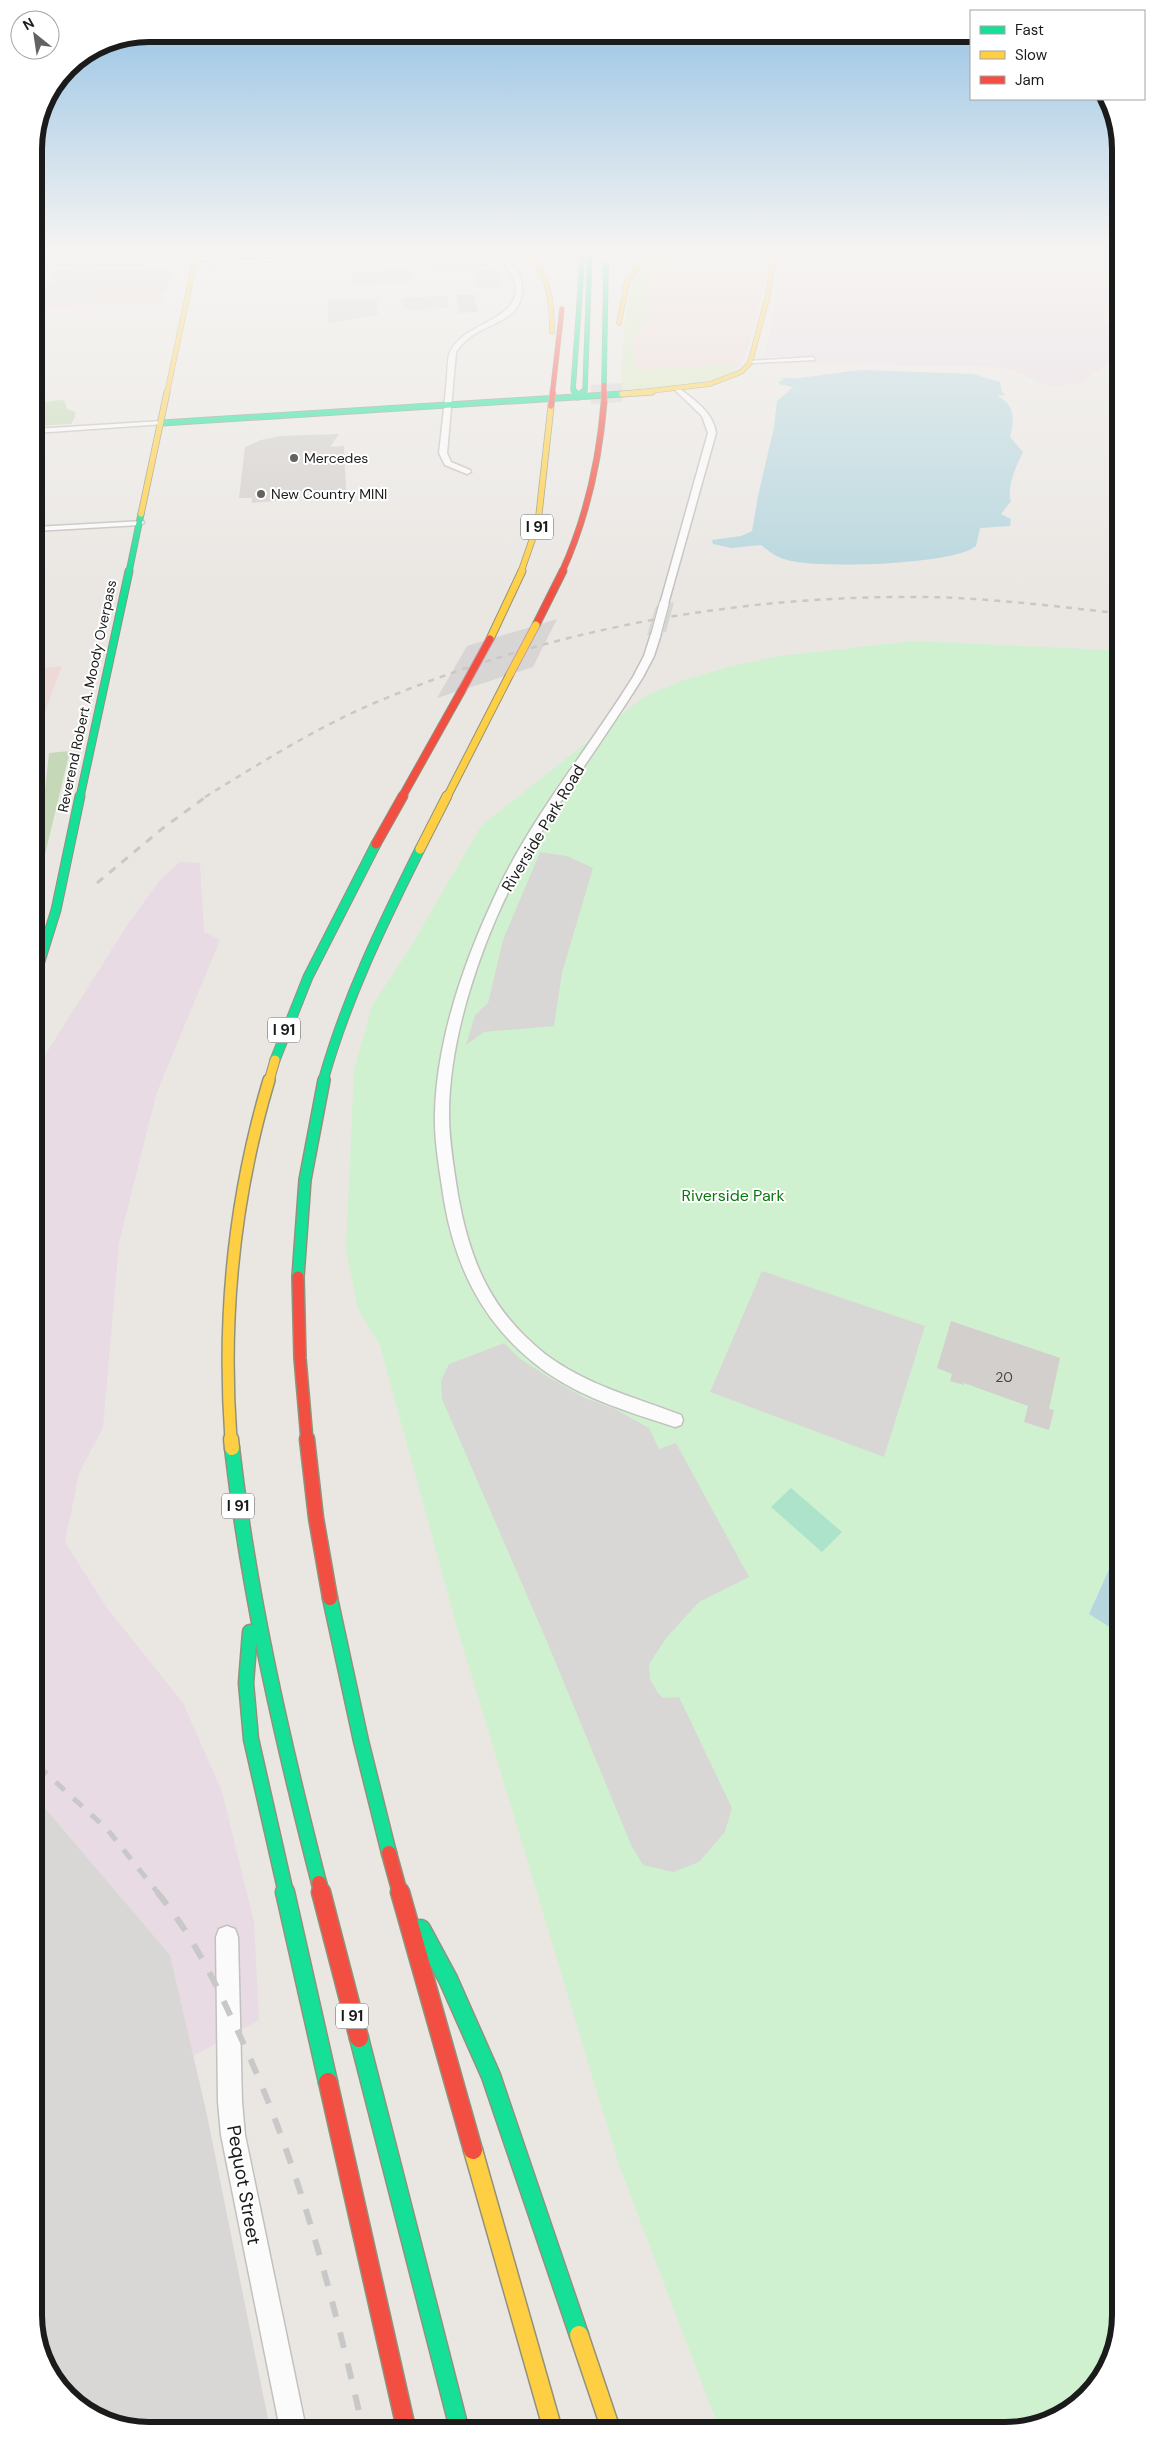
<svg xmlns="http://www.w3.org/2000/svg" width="1155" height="2464" viewBox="0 0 1155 2464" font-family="'DM Sans',sans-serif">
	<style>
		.commercial { fill: #eddad7 }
		.industrial { fill: #e8dbe3 }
		.grass { fill: #d7e8c0 }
		.forest { fill: #c5d9b8 }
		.park { fill: #d0f1cf }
		.pitch { fill: #ade3ca }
		.parking { fill: #d8d7d5 }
		.water { fill: #b6d6de }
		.pier { fill: #d7d6d4 }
		.building { fill: #d2cfcc }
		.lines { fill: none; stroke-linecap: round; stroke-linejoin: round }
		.street-casing { stroke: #c2c1bf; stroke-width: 3 }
		.fast-far6-casing { stroke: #92927c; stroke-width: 5.5 }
		.fast-far5-casing { stroke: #92927c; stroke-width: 7 }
		.fast-far4-casing { stroke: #92927c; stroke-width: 9 }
		.fast-far3-casing { stroke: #92927c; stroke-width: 11 }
		.fast-far2-casing { stroke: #92927c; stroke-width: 14 }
		.fast-far1-casing { stroke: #92927c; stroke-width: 17 }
		.fast-casing { stroke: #92927c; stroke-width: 21 }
		.slow-far6-casing { stroke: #92927c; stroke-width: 5.5 }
		.slow-far5-casing { stroke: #92927c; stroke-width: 7 }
		.slow-far4-casing { stroke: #92927c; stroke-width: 9 }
		.slow-far3-casing { stroke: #92927c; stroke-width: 11 }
		.slow-far2-casing { stroke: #92927c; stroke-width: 14 }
		.slow-far1-casing { stroke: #92927c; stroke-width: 17 }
		.slow-casing { stroke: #92927c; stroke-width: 21 }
		.jam-far6-casing { stroke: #92927c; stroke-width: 5.5 }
		.jam-far5-casing { stroke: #92927c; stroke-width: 7 }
		.jam-far4-casing { stroke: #92927c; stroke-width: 9 }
		.jam-far3-casing { stroke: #92927c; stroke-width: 11 }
		.jam-far2-casing { stroke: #92927c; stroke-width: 14 }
		.jam-far1-casing { stroke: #92927c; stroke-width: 17 }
		.jam-casing { stroke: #92927c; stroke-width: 21 }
		.street { fill: #fcfbfb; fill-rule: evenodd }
		.fast-far6 { stroke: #16e098; stroke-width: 4.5 }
		.fast-far5 { stroke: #16e098; stroke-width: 5.5 }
		.fast-far4 { stroke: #16e098; stroke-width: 7 }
		.fast-far3 { stroke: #16e098; stroke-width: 9 }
		.fast-far2 { stroke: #16e098; stroke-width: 11 }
		.fast-far1 { stroke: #16e098; stroke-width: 14 }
		.fast { stroke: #16e098; stroke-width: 18 }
		.slow-far6 { stroke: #ffcf43; stroke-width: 4.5 }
		.slow-far5 { stroke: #ffcf43; stroke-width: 5.5 }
		.slow-far4 { stroke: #ffcf43; stroke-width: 7 }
		.slow-far3 { stroke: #ffcf43; stroke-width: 9 }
		.slow-far2 { stroke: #ffcf43; stroke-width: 11 }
		.slow-far1 { stroke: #ffcf43; stroke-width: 14 }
		.slow { stroke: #ffcf43; stroke-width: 18 }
		.jam-far6 { stroke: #f24e42; stroke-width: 4.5 }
		.jam-far5 { stroke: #f24e42; stroke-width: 5.5 }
		.jam-far4 { stroke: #f24e42; stroke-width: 7 }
		.jam-far3 { stroke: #f24e42; stroke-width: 9 }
		.jam-far2 { stroke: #f24e42; stroke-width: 11 }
		.jam-far1 { stroke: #f24e42; stroke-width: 14 }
		.jam { stroke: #f24e42; stroke-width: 18 }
		.rail-far3 { stroke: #c9c8c8; stroke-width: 2.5; stroke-dasharray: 6 6; stroke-linecap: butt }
		.rail-far2 { stroke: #c9c8c8; stroke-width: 3; stroke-dasharray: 8 8; stroke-linecap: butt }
		.rail-far1 { stroke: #c9c8c8; stroke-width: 5; stroke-dasharray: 12 12; stroke-linecap: butt }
		.rail { stroke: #c9c8c8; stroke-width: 6; stroke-dasharray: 16 16; stroke-linecap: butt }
		.street-bridge-casing { stroke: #c2c1bf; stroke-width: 11; stroke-linecap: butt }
		.slow-bridge-casing { stroke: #bf9ba5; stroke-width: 9; stroke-linecap: butt }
		.jam-bridge-far2-casing { stroke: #bf9ba5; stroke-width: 5.5; stroke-linecap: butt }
		.jam-bridge-far1-casing { stroke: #bf9ba5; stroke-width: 7; stroke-linecap: butt }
		.jam-bridge-casing { stroke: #bf9ba5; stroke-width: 9; stroke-linecap: butt }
		.street-bridge { stroke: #fcfbfb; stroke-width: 9 }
		.slow-bridge { stroke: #ffcf43; stroke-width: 7 }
		.jam-bridge-far2 { stroke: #f24e42; stroke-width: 4.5 }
		.jam-bridge-far1 { stroke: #f24e42; stroke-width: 5.5 }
		.jam-bridge { stroke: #f24e42; stroke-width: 7 }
		.poi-dot { fill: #636261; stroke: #fff; stroke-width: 2 }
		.labels { text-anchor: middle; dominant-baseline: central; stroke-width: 4; stroke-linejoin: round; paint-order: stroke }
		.far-poi-label { font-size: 14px; fill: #1b1b1b; stroke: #fff; text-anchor: start }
		.far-street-label { font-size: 14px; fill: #1b1b1b; stroke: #fff }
		.number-label { font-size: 14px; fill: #494847 }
		.shield { fill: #fff; stroke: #5f5f5f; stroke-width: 1 }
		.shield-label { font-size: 15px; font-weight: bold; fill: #1b1b1b }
		.street-label { font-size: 16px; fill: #1b1b1b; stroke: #fff }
		.park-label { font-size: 16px; fill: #097910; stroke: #fff }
		.near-street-label { font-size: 19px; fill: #1b1b1b; stroke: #fff }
		.rim { fill: none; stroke: #1b1b1b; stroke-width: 6 }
	</style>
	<rect width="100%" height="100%" fill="#eae7e3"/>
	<g class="commercial">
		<polygon points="120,251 187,251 184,268 172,270 162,304 38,308 34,320 34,255"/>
		<polygon points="661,251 764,251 768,265 758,312 744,360 739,367 726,365 635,370 634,338 648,318 646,292 649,275 653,266 667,254"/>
		<polygon points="62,666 47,706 36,747 35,669"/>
	</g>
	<g class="industrial">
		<polygon points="783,251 1098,251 1105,294 1104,323 1115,328 1109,364 1089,376 1085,382 1050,387 1012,370 993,367 809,363 804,356 764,357 770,337"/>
		<polygon points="180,862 200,863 204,932 220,940 157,1092 119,1243 103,1428 79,1473 65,1542 107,1608 183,1703 222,1791 254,1922 259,2020 193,2056 170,1955 38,1800 37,1068 126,927 159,881"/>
	</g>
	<path class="grass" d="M654,251L667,254L653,266L649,275L646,292L648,318L634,338L635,370L726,365L739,367L736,369C703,389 660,388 622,390C621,363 624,300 636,276C640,267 648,259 654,251Z"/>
	<g class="forest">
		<path d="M64,400L67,409L75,412V417L71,424L35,426V409C43,400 53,401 64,400Z"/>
		<polygon points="70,751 40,875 36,889 36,831 45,790 49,753"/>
	</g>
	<polygon class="park" points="1112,623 1116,624 1119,1547 1089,1613 1119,1633 1121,2315 1098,2385 1043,2424 718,2426 619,2165 458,1631 380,1346 358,1309 346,1250 354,1070 372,1006 408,951 481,826 645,696 684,680 728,667 779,656 913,641 1111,650"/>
	<polygon class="pitch" points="791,1488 842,1532 822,1552 771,1507"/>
	<g class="parking">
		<polygon points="219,251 232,251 236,254 295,251 295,254 279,256 226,258 224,254 219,255"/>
		<polygon points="170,252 176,254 174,260 142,263 141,267 54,266 48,268 45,275 34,275 34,257"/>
		<polygon points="449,254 464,259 483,260 490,266 430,269 428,257 368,259 369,257"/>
		<polygon points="82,267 118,271 172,269 166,292 160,292 159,294 34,299 34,290 49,289 45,288 47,285 52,284 54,279 49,279 53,271"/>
		<polygon points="411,269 413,282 352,284 353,273"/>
		<polygon points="475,270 499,270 504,288 477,288"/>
		<polygon points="447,296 449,308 405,309 403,298"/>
		<polygon points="377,299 378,315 328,323 328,301"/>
		<polygon points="540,852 567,856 593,868 562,973 554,1026 484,1032 466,1045 475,1015 488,1003 503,940"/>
		<polygon points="762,1271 925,1326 884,1457 710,1392"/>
		<polygon points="504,1343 518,1357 548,1377 585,1398 615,1409 649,1428 659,1449 676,1443 749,1577 699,1602 667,1637 649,1664 650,1679 658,1693 663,1698 679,1697 732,1808 725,1832 699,1862 673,1872 643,1865 632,1847 545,1637 442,1399 441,1381 449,1364"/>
		<polygon points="38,1800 170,1955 207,2115 270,2429 142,2430 79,2406 40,2352"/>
	</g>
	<g class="water">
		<path d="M866,370L973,374L1000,382L1002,392L1006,395L997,396C1015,404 1015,419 1010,437L1023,452C1017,464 1006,488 1011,501L1001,514L1011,519L1010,526L980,528L976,546C953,565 818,569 787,560C775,557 769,551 761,545L731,548L713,544L712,540L741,536L752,531L758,496L774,427L777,401L793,387L779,384V381L784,380L781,378C788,377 791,379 799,378C821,376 843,371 866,370Z"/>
		<polygon points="1119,1547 1119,1633 1089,1614"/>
	</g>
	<g class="pier">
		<polygon points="622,383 622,402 591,404 591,385"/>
		<polygon points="674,602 666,632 647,635 656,606"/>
		<polygon points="557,619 533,667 437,698 467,646"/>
	</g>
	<g class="building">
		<polygon points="474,294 478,312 459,313 456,295"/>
		<polygon points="339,434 330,447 344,446 346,490 293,493 293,495 276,496 276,501 252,503 252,498 239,498 245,447 261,440 280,436"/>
		<polygon points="951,1321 1060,1358 1049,1409 1054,1410 1049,1430 1024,1422 1028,1406 964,1383 964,1385 950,1381 952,1374 937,1368"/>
	</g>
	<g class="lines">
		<g class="street-casing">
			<g id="street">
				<polygon points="425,251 471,251 195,265 192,263"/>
				<path d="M486,251C511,251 532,284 517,307C505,326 474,325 456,352L447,453L451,462L470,470L471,472L467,474L445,465L439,453C442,427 445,402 447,376C448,368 447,357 451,350C467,320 527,320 514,279C509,264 499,258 486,251Z"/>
				<polygon points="813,357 815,360 752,363 749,361"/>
				<path d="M676,389H680C695,401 713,412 716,433L668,604L664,607L660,604L708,433L702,416L676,391Z"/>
				<polygon points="162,421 164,424 35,433 35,429"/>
				<polygon points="143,521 144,523 140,525 35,531 35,527"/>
				<path d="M656,631L661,634L654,656L643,677C601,745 551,809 514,880C480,947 449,1038 449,1114C449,1141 454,1169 458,1195C470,1262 491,1311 545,1354C586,1385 634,1397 681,1415L683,1420L681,1425L675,1427C626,1411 574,1396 533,1362C481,1320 455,1265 444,1200C440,1172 434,1142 435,1113C437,1035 467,953 501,883C537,810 590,746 633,677L644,656L651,634Z"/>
				<polygon points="227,1926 235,1929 238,1937 242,2102 245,2135 306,2429 280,2429 221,2135 218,2102 216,1937 219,1929"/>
			</g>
		</g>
		<g class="fast-far6-casing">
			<g id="fast-far6">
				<polyline points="604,385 606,265"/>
				<polyline points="575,393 573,390 583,251"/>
				<polyline points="582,393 585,390 590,251"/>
			</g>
		</g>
		<g class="fast-far5-casing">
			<g id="fast-far5">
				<polyline points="575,392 578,397 583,392"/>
				<polyline points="162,423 622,394"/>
				<polyline points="129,572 141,514"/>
			</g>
		</g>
		<g class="fast-far4-casing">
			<polyline id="fast-far4" points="80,797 129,571"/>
		</g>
		<g class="fast-far3-casing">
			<g id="fast-far3">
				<polyline points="36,974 56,910 80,796"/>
				<polyline points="275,1060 308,977 376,844"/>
				<path d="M323,1081C346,999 382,925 420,849"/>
			</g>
		</g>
		<g class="fast-far2-casing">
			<polyline id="fast-far2" points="298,1277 305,1180 324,1080"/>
		</g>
		<g class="fast-far1-casing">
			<g id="fast-far1">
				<path d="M232,1448C249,1596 282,1739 319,1883"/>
				<polyline points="330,1598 361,1741 389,1853"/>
				<polyline points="250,1632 246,1683 251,1739 286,1893"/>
			</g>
		</g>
		<g class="fast-casing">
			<g id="fast">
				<polyline points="285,1892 328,2082"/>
				<polyline points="421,1929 448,1979 491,2076 579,2335"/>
				<polyline points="359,2038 459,2428"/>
			</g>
		</g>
		<g class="slow-far6-casing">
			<g id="slow-far6">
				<path d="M526,251C549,274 552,301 552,332"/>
				<polyline points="619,323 627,282 649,251"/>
				<polyline points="167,393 197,251"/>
				<polyline points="632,393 710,384 741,372 750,363 768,295 774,251"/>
			</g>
		</g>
		<g class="slow-far5-casing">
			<g id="slow-far5">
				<polyline points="622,394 652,392"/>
				<polyline points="141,514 167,392"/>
				<polyline points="521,572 538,523 551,406"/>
			</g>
		</g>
		<g class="slow-far4-casing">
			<g id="slow-far4">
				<polyline points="490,639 522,571"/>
				<polyline points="447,797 510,674"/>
			</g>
		</g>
		<g class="slow-far3-casing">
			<g id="slow-far3">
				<polyline points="420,849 447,796"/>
				<polyline points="269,1081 275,1060"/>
			</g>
		</g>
		<g class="slow-far2-casing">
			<path id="slow-far2" d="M231,1440C222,1319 234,1197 269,1080"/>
		</g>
		<g class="slow-far1-casing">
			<polyline id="slow-far1" points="231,1439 232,1448"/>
		</g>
		<g class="slow-casing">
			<g id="slow">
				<polyline points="473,2150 552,2427"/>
				<polyline points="579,2335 610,2427"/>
			</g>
		</g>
		<g class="jam-far6-casing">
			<polyline id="jam-far6" points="553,388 562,309"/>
		</g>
		<g class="jam-far5-casing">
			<path id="jam-far5" d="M562,572C587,517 599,463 604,403"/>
		</g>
		<g class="jam-far4-casing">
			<g id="jam-far4">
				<polyline points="536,625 563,571"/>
				<polyline points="402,797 462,690"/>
			</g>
		</g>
		<g class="jam-far3-casing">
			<polyline id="jam-far3" points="376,844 403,796"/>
		</g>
		<g class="jam-far2-casing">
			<polyline id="jam-far2" points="298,1277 300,1358 307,1440"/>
		</g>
		<g class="jam-far1-casing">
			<g id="jam-far1">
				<polyline points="307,1439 316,1518 330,1598"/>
				<polyline points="389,1853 400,1893"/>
				<polyline points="319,1883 322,1893"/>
			</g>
		</g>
		<g class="jam-casing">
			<g id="jam">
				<polyline points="321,1892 359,2038"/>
				<polyline points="400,1892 473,2150"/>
				<polyline points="328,2082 406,2428"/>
			</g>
		</g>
		<use href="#street" class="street"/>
		<use href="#fast-far6" class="fast-far6"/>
		<use href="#fast-far5" class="fast-far5"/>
		<use href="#fast-far4" class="fast-far4"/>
		<use href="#fast-far3" class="fast-far3"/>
		<use href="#fast-far2" class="fast-far2"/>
		<use href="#fast-far1" class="fast-far1"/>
		<use href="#fast" class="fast"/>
		<use href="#slow-far6" class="slow-far6"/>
		<use href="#slow-far5" class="slow-far5"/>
		<use href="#slow-far4" class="slow-far4"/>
		<use href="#slow-far3" class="slow-far3"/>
		<use href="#slow-far2" class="slow-far2"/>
		<use href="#slow-far1" class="slow-far1"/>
		<use href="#slow" class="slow"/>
		<use href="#jam-far6" class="jam-far6"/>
		<use href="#jam-far5" class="jam-far5"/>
		<use href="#jam-far4" class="jam-far4"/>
		<use href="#jam-far3" class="jam-far3"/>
		<use href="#jam-far2" class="jam-far2"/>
		<use href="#jam-far1" class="jam-far1"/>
		<use href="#jam" class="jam"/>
		<path class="rail-far3" d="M205,797C259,764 314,729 372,704C548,629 735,595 926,597C989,598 1053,606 1116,613"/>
		<polyline class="rail-far2" points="97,883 163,828 207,796"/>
		<polyline class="rail-far1" points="38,1766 107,1829 158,1893"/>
		<path class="rail" d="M157,1892C188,1929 212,1975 232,2019C295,2149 331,2288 363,2429"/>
		<g class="street-bridge-casing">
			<polyline id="street-bridge" points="656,634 664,604"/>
		</g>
		<g class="slow-bridge-casing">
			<polyline id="slow-bridge" points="510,674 536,625"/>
		</g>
		<g class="jam-bridge-far2-casing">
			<g id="jam-bridge-far2">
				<polyline points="604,385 604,393"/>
				<polyline points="552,393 553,388"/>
			</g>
		</g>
		<g class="jam-bridge-far1-casing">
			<g id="jam-bridge-far1">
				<polyline points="604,392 604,403"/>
				<polyline points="551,406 553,392"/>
			</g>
		</g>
		<g class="jam-bridge-casing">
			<polyline id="jam-bridge" points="462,690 490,639"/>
		</g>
		<use href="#street-bridge" class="street-bridge"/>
		<use href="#slow-bridge" class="slow-bridge"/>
		<use href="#jam-bridge-far2" class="jam-bridge-far2"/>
		<use href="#jam-bridge-far1" class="jam-bridge-far1"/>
		<use href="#jam-bridge" class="jam-bridge"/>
	</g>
	<linearGradient id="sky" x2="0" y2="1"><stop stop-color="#94c2e4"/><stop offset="0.42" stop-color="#f6f4f2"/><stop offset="1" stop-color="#f6f4f2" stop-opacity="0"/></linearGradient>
	<rect width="1155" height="596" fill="url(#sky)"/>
	<g class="poi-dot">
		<circle cx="294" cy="458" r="5"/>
		<circle cx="261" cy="494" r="5"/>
	</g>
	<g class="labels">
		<g class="far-poi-label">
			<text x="304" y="458">Mercedes</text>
			<text x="271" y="494">New Country MINI</text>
		</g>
		<g class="far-street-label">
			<text transform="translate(87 696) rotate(-78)">Reverend Robert A. Moody Overpass</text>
		</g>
		<g class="number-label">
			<text x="1004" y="1377">20</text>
		</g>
		<g class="shield">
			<rect x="521" y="514.5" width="32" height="25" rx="4"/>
			<rect x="268" y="1017.5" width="32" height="25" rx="4"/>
			<rect x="222" y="1493.5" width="32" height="25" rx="4"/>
			<rect x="336" y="2003.5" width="32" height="25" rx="4"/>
		</g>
		<g class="shield-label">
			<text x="537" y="527">I 91</text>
			<text x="284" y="1030">I 91</text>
			<text x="238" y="1506">I 91</text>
			<text x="352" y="2016">I 91</text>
		</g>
		<g class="street-label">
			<text transform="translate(543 828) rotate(-59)">Riverside Park Road</text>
		</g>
		<g class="park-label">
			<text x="733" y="1195">Riverside Park</text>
		</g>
		<g class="near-street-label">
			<text transform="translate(244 2185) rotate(80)">Pequot Street</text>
		</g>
	</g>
	<path d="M0 0H1155V2464H0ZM149 42H1005A107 107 0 0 1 1112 149V2315A107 107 0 0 1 1005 2422H149A107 107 0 0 1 42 2315V149A107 107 0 0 1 149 42Z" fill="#fff" fill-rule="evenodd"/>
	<path class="rim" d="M149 42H1005A107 107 0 0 1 1112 149V2315A107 107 0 0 1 1005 2422H149A107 107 0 0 1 42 2315V149A107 107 0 0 1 149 42Z"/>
	<rect x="970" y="10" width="175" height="90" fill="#ffffff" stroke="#a4a4a4"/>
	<rect x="980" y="26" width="25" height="8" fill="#16e098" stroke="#a4a4a4"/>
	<text x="1015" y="35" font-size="15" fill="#1b1b1b">Fast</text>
	<rect x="980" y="51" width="25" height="8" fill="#ffcf43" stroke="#a4a4a4"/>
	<text x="1015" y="60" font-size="15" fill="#1b1b1b">Slow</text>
	<rect x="980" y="76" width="25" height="8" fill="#f24e42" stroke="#a4a4a4"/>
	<text x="1015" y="85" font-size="15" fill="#1b1b1b">Jam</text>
	<g transform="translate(35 35) rotate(330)"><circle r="24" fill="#ffffff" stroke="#a4a4a4"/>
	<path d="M0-4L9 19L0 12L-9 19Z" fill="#636261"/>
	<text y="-8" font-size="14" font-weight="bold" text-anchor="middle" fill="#1b1b1b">N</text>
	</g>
</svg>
